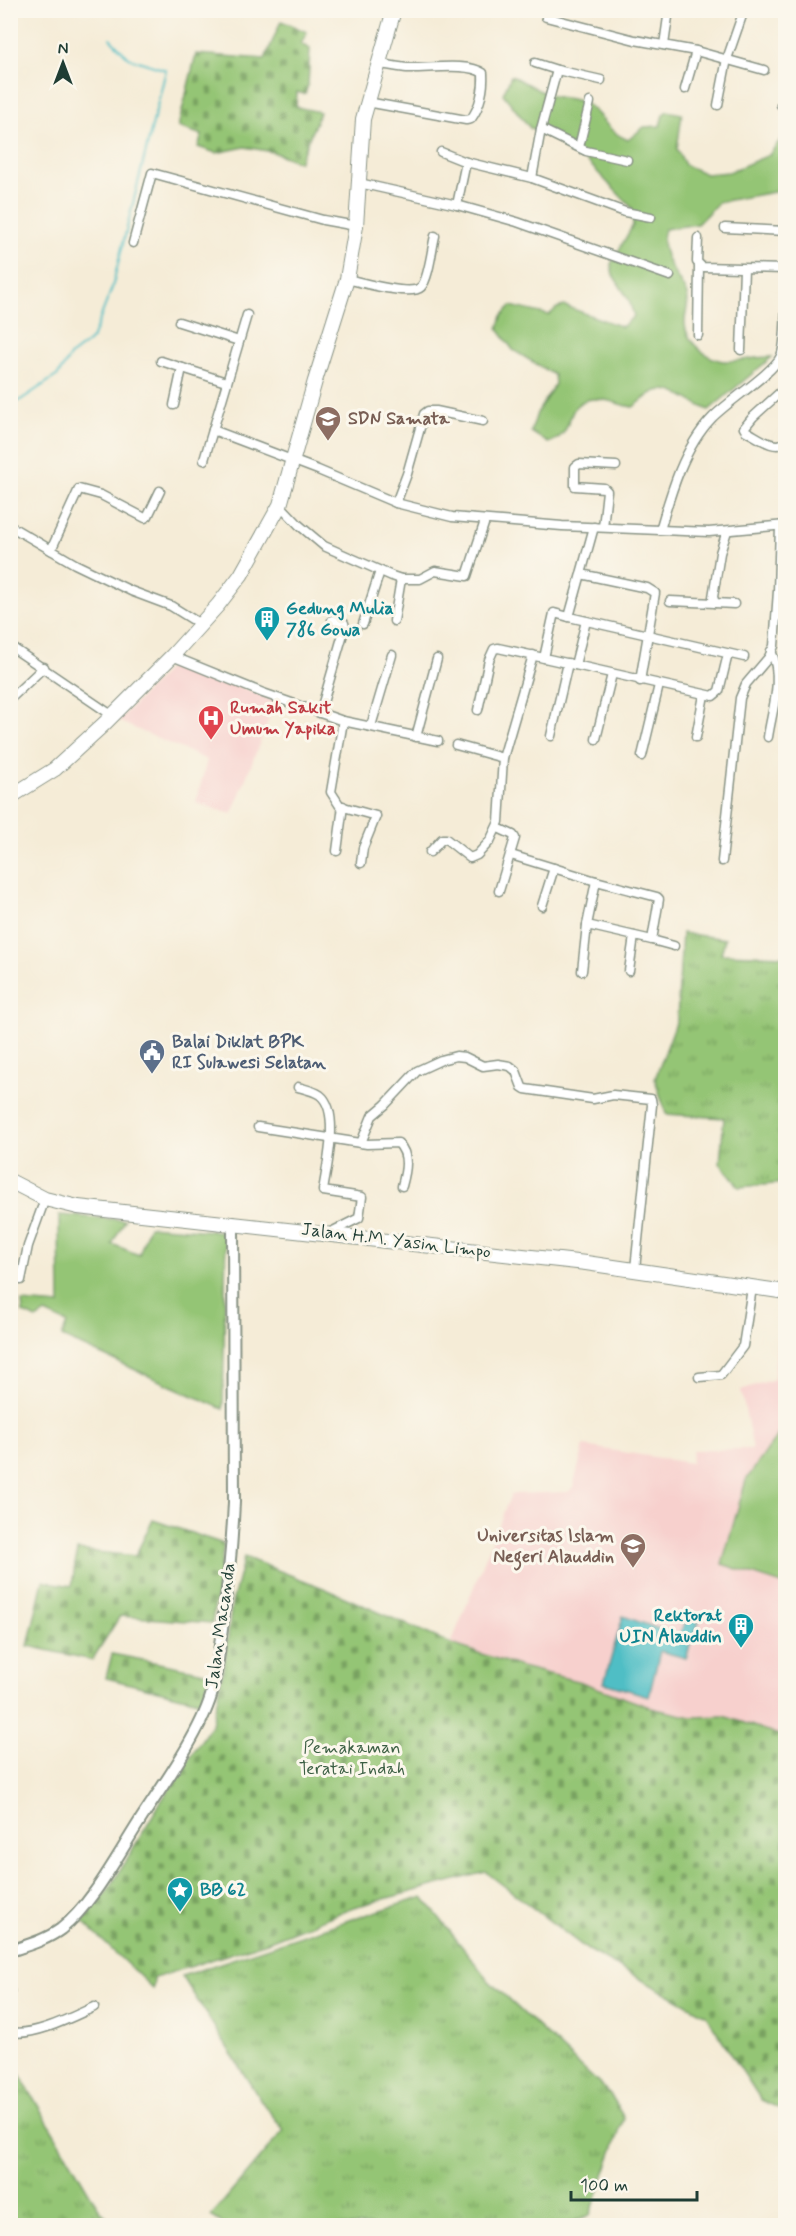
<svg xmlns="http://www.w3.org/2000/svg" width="796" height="2236" viewBox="0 0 796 2236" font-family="Mynerve,sans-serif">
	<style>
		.built { fill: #f7d0cd }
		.grass { fill: url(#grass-tufts); stroke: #5a8154; stroke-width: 1.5 }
		.cemetery { fill: url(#cemetery-stones); stroke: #5a8154; stroke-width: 1.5 }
		.park { fill: #94c574; stroke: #5a8154; stroke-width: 1.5 }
		.water { fill: #50bec5; stroke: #387e7c; stroke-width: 1.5 }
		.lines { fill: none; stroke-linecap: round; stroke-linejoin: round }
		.stream { stroke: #50bec5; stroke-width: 2 }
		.minor-casing { stroke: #8a9486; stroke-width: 11 }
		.tertiary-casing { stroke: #8a9486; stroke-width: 14 }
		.primary-casing { stroke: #8a9486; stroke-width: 16 }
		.minor { stroke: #fff; stroke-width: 8 }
		.tertiary { stroke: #fff; stroke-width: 10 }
		.primary { stroke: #fff; stroke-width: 14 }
		.labels { text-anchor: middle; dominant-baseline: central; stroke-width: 6; stroke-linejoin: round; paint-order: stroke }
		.education-label { font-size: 18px; font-weight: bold; fill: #785e54; stroke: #fbf7ec; text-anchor: start }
		.culture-label { font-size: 18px; font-weight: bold; fill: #0d838f; stroke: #fbf7ec; text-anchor: start }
		.health-label { font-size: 18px; font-weight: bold; fill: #be3a42; stroke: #fbf7ec; text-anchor: start }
		.service-label { font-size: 18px; font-weight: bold; fill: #4e5e75; stroke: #fbf7ec; text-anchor: start }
		.street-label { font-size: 18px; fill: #1f3d34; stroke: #fbf7ec }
		.park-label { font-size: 18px; fill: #3c5f44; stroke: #fbf7ec }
	</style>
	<defs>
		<pattern id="grass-tufts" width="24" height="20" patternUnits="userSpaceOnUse" patternTransform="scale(1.5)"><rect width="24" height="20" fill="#94c574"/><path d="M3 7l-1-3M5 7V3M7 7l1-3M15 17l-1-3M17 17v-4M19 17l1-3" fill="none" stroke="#78a160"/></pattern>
		<pattern id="cemetery-stones" width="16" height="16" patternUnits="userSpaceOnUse" patternTransform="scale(1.5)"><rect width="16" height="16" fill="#94c574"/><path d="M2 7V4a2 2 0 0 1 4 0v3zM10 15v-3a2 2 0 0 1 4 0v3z" fill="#78a160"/></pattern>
	</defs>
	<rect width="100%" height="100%" fill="#fbf7ec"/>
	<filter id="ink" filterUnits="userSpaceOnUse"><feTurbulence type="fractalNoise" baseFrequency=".0167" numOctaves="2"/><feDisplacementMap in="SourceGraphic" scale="12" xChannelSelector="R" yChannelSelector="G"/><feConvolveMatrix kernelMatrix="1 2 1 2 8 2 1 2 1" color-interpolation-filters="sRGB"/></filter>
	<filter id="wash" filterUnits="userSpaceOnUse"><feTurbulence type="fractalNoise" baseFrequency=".008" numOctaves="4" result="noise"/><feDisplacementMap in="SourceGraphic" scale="24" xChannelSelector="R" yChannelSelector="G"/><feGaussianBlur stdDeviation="1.35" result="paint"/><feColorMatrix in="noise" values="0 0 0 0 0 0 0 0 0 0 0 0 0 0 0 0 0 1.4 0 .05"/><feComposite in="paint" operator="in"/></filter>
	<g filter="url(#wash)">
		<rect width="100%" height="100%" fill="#f5ecd7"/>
		<g class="built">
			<polygon points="175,662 276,701 232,814 196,803 207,760 118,721"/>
			<polygon points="780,1301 785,1302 785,1737 724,1716 692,1717 655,1709 581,1682 521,1667 451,1644 511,1494 568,1492 573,1487 584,1446 691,1463 692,1450 753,1449 741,1390 774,1379"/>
		</g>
		<g class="grass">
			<polygon points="682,933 725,939 721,954 785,956 785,1183 739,1187 720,1163 724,1118 666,1114 655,1079 677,1020"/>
			<polygon points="423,1897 489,1981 610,2094 624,2118 590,2215 561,2226 227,2226 211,2216 284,2130 261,2101 182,1976 349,1920"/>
			<polygon points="10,2058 97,2206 107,2218 102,2225 11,2225"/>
		</g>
		<g class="cemetery">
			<polygon points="281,21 307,32 301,44 310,49 308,85 305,94 297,92 296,107 320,112 299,162 273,152 245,147 216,153 198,147 202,135 178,127 196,54 265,59"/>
			<polygon points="153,1520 224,1544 212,1623 120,1616 92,1660 28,1646 43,1581 72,1586 77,1550 135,1556"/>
			<polygon points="244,1557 326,1589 451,1644 521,1667 581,1682 655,1709 692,1717 724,1716 785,1737 785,2111 761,2100 706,2015 588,1950 486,1872 354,1907 267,1942 154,1978 153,1989 82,1921 111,1886 160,1803 212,1724 225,1662 232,1603"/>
			<polygon points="112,1654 210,1673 202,1702 106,1678"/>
		</g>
		<g class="park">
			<path d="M511,76C524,81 536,90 549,95C560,99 576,97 586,104C604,115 604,130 628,140L644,127L660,126L663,115L667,111L682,114L677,149L685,165L706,174L729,172L769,155L785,134V190L719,202L697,224L665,229C657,251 675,273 686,292C691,302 684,314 685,324C685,331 690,340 695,345C721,372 738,357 772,357L709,410C693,405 671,382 652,393C645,397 640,403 633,407C618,405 602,396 587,400C563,406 577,434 548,443L531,432L537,413L555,384L554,375L513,350L498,329L502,316L511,306L549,315L557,308L565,306L622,327L634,316L629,300L613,275L611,264L633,225L631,207L586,160L552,133L530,128L503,94Z"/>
			<polygon points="59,1215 125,1220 112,1244 139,1255 149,1226 226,1232 223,1409 62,1337 67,1323 45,1313 37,1319 23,1313 22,1302 60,1305"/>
			<polygon points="785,1429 785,1585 722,1564 746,1480 780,1432"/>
		</g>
		<polygon class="water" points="623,1616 678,1636 687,1619 699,1622 686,1658 660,1651 649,1696 604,1683"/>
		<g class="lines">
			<polyline class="stream" points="10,407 58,375 71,355 92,339 112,288 166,70 129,58 110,38"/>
		</g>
	</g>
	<g filter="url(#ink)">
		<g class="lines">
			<g class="minor-casing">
				<g id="minor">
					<polyline points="546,17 635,40 696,51 764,70"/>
					<polyline points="664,45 669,10"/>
					<polyline points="535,63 557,70 601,80"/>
					<polyline points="685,89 696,51"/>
					<path d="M367,102L466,120L471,119C480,107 484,89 483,73C468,62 427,69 407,68C398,67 388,65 379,64"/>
					<polyline points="718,105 727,59 744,10"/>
					<polyline points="781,105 786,106"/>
					<polyline points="541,129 586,151 627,160"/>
					<polyline points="579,147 590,102"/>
					<polyline points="441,152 466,162 532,178 625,212 651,217"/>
					<polyline points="532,178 541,129 557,70"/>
					<polyline points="359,183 457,205 517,222 670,276"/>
					<polyline points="457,205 466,162"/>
					<polyline points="725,228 786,231"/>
					<polyline points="698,238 697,262 702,267 786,269"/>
					<polyline points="133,243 152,173 323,220 356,226"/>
					<path d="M347,279C361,282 411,297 421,287C429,279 432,247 435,236"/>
					<polyline points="179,322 239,341"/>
					<polyline points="698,335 699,266"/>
					<polyline points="741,350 744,269"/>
					<polyline points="161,361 226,382"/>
					<path d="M786,387L753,417L744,428L746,431C758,437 774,451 786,442"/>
					<polyline points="174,405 182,368"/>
					<polyline points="213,430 247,315"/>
					<polyline points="204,460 213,430 318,470 396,503 452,517 562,526 709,532 786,525"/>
					<polyline points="396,503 407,474 424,414 428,411 436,411 483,421"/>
					<polyline points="280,505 299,525 324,546 392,576 401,579 420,579 435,571 467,576 485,521"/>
					<polyline points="10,526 75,564 131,591 171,606 200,624"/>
					<polyline points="603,527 607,491 604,488 575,486 575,467 579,464 616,466"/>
					<path d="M660,530C671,492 684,447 712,418C727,402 773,373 781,356C787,342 785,304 786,287"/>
					<polyline points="727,531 720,553 713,597 715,603 734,604"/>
					<polyline points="51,550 79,489 101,495 145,518 148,516 160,491"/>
					<polyline points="581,574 647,588 655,593 640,681"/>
					<polyline points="670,601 715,603"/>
					<polyline points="569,617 744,657"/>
					<polyline points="394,621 401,579"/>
					<polyline points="363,624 380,571"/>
					<polyline points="10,646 113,716"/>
					<polyline points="172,656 263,693 343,721 438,741"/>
					<polyline points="544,658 713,696 719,691 728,654"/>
					<polyline points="575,665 586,621"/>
					<polyline points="10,699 44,667"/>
					<polyline points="478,710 489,660 494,649 498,648 544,658 554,613 569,617 594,527"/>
					<polyline points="320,713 345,627 344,623 332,620"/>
					<polyline points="343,721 331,792 340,806 376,816 363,848 361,863"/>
					<polyline points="371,726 392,655"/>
					<polyline points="551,736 568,663"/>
					<polyline points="416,737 437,659"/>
					<polyline points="696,737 704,695"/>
					<path d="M768,737C772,710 784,677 771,651"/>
					<polyline points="596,739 612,674"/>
					<polyline points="456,745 503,758"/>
					<polyline points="642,756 659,685"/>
					<polyline points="498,828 513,835 515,838 499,891"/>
					<polyline points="337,851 343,806"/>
					<polyline points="430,852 442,839 446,839 470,858 477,855 490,841 499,822 503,758 533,655"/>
					<polyline points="511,855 596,881 657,897 659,899 652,940 674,946"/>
					<polyline points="722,861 740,698 746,684 769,657 774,646 778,591 780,526"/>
					<polyline points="542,906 554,868"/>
					<polyline points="587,925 596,881"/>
					<polyline points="582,971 587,925 652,940"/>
					<polyline points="629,971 634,936"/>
					<path d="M298,1087C305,1089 314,1091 320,1095C341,1111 326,1169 323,1191L362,1197L359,1218L329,1233"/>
					<path d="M258,1127L367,1144L398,1143C410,1155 406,1171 402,1186"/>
					<polyline points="361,1143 372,1116 385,1105 417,1071 441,1060 456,1056 465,1057 483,1066 498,1064 510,1066 516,1071 522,1087 525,1089 593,1099 613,1095 651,1099 652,1105 635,1269"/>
					<polyline points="21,1280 28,1246 45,1199"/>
					<polyline points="699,1377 721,1375 743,1346 752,1288"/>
					<polyline points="10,1991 10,1992"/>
					<path d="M10,2032C34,2037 72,2017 94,2007"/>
				</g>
			</g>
			<g class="tertiary-casing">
				<path id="tertiary" d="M10,1951C28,1945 46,1940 61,1929C92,1905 119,1853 141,1819C163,1785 199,1735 211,1696C217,1675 219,1652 222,1629C228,1587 232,1545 234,1502L233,1223"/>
			</g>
			<g class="primary-casing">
				<g id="primary">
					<polyline points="10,797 55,769 104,724 172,656 218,605 241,575 280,505 315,381 347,279 356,226 363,119 394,10"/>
					<polyline points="10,1181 45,1199 78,1207 586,1263 786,1292"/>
				</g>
			</g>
			<use href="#minor" class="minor"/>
			<use href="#tertiary" class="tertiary"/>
			<use href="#primary" class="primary"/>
		</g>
	</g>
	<defs>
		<g id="school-pin" transform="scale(1.35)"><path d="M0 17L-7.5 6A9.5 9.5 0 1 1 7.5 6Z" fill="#8d6e63" stroke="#fbf7ec"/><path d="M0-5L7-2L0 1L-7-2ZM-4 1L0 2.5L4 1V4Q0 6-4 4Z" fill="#fff"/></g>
		<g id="building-pin" transform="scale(1.35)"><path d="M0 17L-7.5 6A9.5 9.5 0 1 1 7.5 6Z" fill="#0f9aa8" stroke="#fbf7ec"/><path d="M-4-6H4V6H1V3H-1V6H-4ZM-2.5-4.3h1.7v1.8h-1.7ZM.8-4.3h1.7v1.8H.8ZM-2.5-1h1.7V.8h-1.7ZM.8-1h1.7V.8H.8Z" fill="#fff"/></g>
		<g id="hospital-pin" transform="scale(1.35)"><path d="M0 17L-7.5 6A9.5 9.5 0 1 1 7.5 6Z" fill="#e0444e" stroke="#fbf7ec"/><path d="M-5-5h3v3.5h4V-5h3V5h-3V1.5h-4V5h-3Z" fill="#fff"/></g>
		<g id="civic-pin" transform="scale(1.35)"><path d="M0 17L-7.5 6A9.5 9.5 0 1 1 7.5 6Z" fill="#5c6f8a" stroke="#fbf7ec"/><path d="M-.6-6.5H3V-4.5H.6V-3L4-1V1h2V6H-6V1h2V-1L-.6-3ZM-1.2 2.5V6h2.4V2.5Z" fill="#fff"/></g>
		<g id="university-pin" transform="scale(1.35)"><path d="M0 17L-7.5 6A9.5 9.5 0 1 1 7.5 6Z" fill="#8d6e63" stroke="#fbf7ec"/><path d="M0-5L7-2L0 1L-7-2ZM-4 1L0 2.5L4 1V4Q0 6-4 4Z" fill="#fff"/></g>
		<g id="sight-pin" transform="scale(1.35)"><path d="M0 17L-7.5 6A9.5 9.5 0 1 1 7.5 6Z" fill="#0f9aa8" stroke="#fbf7ec"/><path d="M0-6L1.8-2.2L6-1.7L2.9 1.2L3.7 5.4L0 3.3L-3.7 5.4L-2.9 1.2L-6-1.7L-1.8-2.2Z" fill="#fff"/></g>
	</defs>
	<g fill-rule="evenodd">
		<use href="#school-pin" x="328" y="419"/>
		<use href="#building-pin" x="267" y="619"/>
		<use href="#hospital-pin" x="211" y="718"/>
		<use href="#civic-pin" x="152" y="1052"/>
		<use href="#university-pin" x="633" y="1546"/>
		<use href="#building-pin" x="741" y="1626"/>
		<use href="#sight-pin" x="180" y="1890"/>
	</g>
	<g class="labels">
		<g class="education-label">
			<text x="348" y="419">SDN Samata</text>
			<text x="614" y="1536" text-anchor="end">Universitas Islam<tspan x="614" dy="21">Negeri Alauddin</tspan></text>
		</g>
		<g class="culture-label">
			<text x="286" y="609">Gedung Mulia<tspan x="286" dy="21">786 Gowa</tspan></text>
			<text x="722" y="1616" text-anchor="end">Rektorat<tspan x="722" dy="21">UIN Alauddin</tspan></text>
			<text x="200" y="1890">BB 62</text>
		</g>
		<g class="health-label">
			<text x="230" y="708">Rumah Sakit<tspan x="230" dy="21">Umum Yapika</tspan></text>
		</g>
		<g class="service-label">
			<text x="172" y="1042">Balai Diklat BPK<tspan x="172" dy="21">RI Sulawesi Selatan</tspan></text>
		</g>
		<g class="street-label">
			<text transform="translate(396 1241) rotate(7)">Jalan H.M. Yasin Limpo</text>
			<text transform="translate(221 1626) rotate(-82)">Jalan Macanda</text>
		</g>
		<g class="park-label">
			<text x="352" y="1748">Pemakaman<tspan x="352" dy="21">Teratai Indah</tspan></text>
		</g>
	</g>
	<rect width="796" height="2236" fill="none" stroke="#fbf7ec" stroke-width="36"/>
	<g transform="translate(63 63)" stroke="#fbf7ec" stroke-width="4.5" paint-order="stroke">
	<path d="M0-4.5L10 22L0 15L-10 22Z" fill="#1f3d34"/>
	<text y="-9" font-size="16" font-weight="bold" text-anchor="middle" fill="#1f3d34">N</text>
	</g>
	<path d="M571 2191v9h126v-9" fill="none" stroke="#1f3d34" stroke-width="3"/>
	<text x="580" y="2191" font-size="18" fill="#1f3d34" stroke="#fbf7ec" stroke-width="4.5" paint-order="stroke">100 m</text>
</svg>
